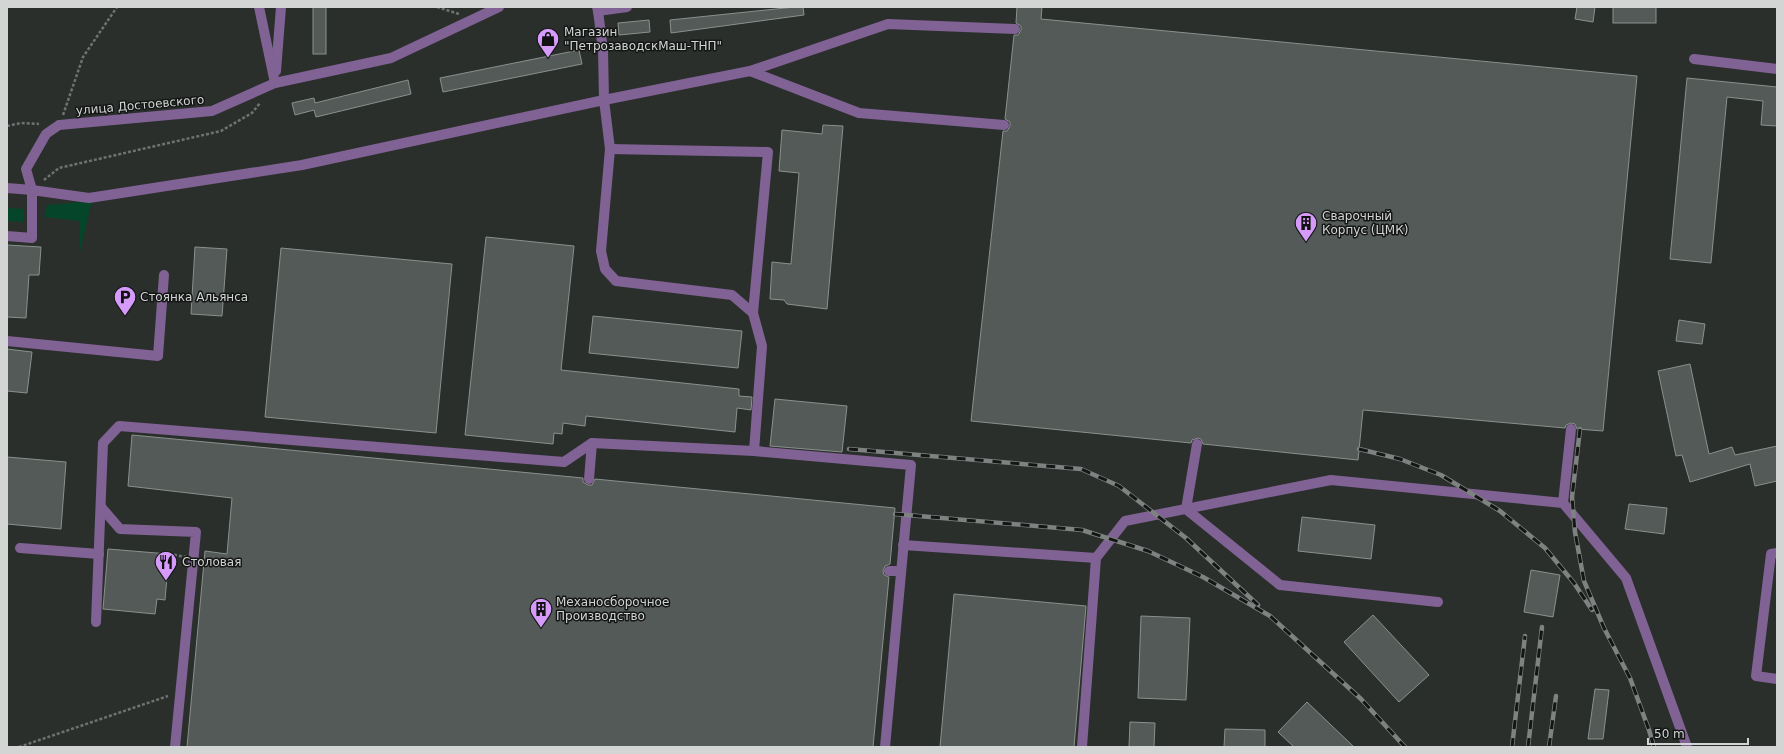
<svg xmlns="http://www.w3.org/2000/svg" width="1784" height="754" viewBox="0 0 1784 754" font-family="'DejaVu Sans',sans-serif">
	<style>
		.green { fill: #05452a }
		.building { fill: #545a57; stroke: #8a918d }
		.lines { fill: none; stroke-linecap: round; stroke-linejoin: round }
		.path { stroke: #6e7270; stroke-width: 2.5; stroke-dasharray: 3 2; stroke-linecap: butt }
		.minor { stroke: #816294; stroke-width: 10 }
		.rail-casing { stroke: #7e8280; stroke-width: 4.5 }
		.rail { stroke: #141615; stroke-width: 3; stroke-dasharray: 9; stroke-linecap: butt }
		.path-bridge { stroke: #6e7270; stroke-width: 2.5; stroke-dasharray: 3 2; stroke-linecap: butt }
		.labels { text-anchor: middle; dominant-baseline: central; stroke-width: 3; stroke-linejoin: round; paint-order: stroke }
		.poi-label { font-size: 12px; fill: #d2d5d3; stroke: #141615; text-anchor: start }
		.street-label { font-size: 12px; fill: #d2d5d3; stroke: #141615 }
	</style>
	<rect width="100%" height="100%" fill="#2a2f2c"/>
	<g class="green">
		<polygon points="92,201 80,251 80,221 44,217 47,205"/>
		<polygon points="7,208 24,209 23,222 7,221"/>
	</g>
	<g class="building">
		<rect x="313" y="7" width="13" height="47"/>
		<polygon points="795,7 803,7 804,15 671,33 670,20"/>
		<polygon points="1017,7 1042,7 1041,19 1637,76 1603,431 1577,429 1575,424 1571,423 1566,425 1565,428 1363,410 1358,460 1203,444 1201,439 1198,438 1192,440 1191,443 971,421 1003,131 1007,131 1010,126 1010,122 1005,119 1014,35 1018,35 1021,30 1021,26 1016,23"/>
		<polygon points="1577,7 1595,7 1593,22 1575,19"/>
		<rect x="1613" y="7" width="43" height="16"/>
		<polygon points="649,20 650,32 619,35 618,23"/>
		<polygon points="579,50 582,64 443,92 440,78"/>
		<polygon points="1687,78 1777,87 1777,126 1761,125 1763,101 1727,97 1711,263 1670,259"/>
		<polygon points="408,80 411,94 316,117 314,110 295,115 292,103 314,98 315,103"/>
		<polygon points="823,125 843,126 827,309 787,304 784,300 770,299 772,262 791,264 799,173 779,171 782,130 822,134"/>
		<polygon points="486,237 574,246 561,370 739,389 739,396 752,397 751,410 737,408 735,432 586,416 585,426 563,423 562,434 554,433 553,444 465,435"/>
		<polygon points="7,245 41,247 39,275 29,275 26,318 7,317"/>
		<polygon points="195,247 227,249 222,316 191,314"/>
		<polygon points="281,248 452,264 436,433 265,417"/>
		<polygon points="593,316 742,331 738,368 589,353"/>
		<polygon points="1679,320 1705,324 1702,344 1676,341"/>
		<polygon points="7,349 32,352 27,393 7,391"/>
		<polygon points="1690,364 1709,454 1732,447 1735,455 1777,446 1777,481 1755,486 1750,464 1690,482 1682,455 1676,456 1658,371"/>
		<polygon points="775,399 847,406 842,452 770,446"/>
		<polygon points="132,435 583,478 583,482 588,485 592,485 595,479 895,508 890,564 885,566 883,571 884,575 889,577 873,747 187,747 205,551 227,554 232,498 128,486"/>
		<polygon points="7,457 66,462 61,529 7,524"/>
		<polygon points="1629,504 1667,508 1664,534 1625,529"/>
		<polygon points="1302,517 1375,525 1371,559 1298,551"/>
		<polygon points="108,549 169,554 165,600 157,599 155,614 103,609"/>
		<polygon points="1531,570 1560,575 1553,617 1524,612"/>
		<polygon points="954,594 1086,606 1074,747 940,747"/>
		<polygon points="1373,615 1429,675 1399,702 1344,642"/>
		<polygon points="1141,616 1190,618 1186,700 1138,698"/>
		<polygon points="1595,689 1609,690 1603,739 1588,739"/>
		<polygon points="1307,702 1354,747 1294,747 1278,732"/>
		<polygon points="1130,722 1155,723 1154,747 1129,747"/>
		<polygon points="1225,729 1265,730 1265,747 1224,747"/>
	</g>
	<g class="lines">
		<g class="path">
			<polyline points="437,7 459,14"/>
			<polyline points="63,115 83,57 117,7"/>
			<polyline points="7,126 21,123 39,124"/>
			<polyline points="44,180 59,168 221,131 252,113 260,103"/>
			<polyline points="19,747 168,696"/>
		</g>
		<g class="minor">
			<polyline points="259,7 275,83"/>
			<polyline points="597,7 598,11 627,7"/>
			<polyline points="598,11 603,50 604,100 610,149 601,251 605,269 616,281 732,295 753,313 762,346 754,451"/>
			<polyline points="1694,59 1777,69"/>
			<polyline points="276,71 281,7"/>
			<polyline points="750,71 888,24 1015,29"/>
			<polyline points="610,149 768,152 753,313"/>
			<polyline points="7,188 32,190 26,169 46,134 59,125 212,111 275,83 391,58 499,7"/>
			<polyline points="7,236 32,238 32,190 89,198 302,165 604,100 750,71 859,113 1004,125"/>
			<polyline points="7,341 158,356 164,275"/>
			<polyline points="1197,444 1186,509 1280,585 1438,602"/>
			<polyline points="589,479 592,443"/>
			<polyline points="1563,503 1571,429"/>
			<polyline points="101,507 120,529 196,532 175,747"/>
			<polyline points="903,545 1096,558 1125,521 1331,480 1563,503 1626,578 1687,747"/>
			<polyline points="20,548 99,554"/>
			<polyline points="1777,553 1771,554 1756,676 1777,679"/>
			<polyline points="889,571 901,571"/>
			<polyline points="96,622 103,443 119,426 564,462 592,443 754,451 911,465 885,747"/>
			<polyline points="1082,747 1096,558"/>
		</g>
		<g class="rail-casing">
			<g id="rail">
				<polyline points="1580,429 1572,497 1575,532 1584,581 1604,628 1630,678 1649,730 1654,747"/>
				<polyline points="849,449 1081,469 1119,486 1186,538 1258,605"/>
				<polyline points="1359,449 1400,459 1441,475 1500,511 1545,548 1574,583 1592,610"/>
				<polyline points="895,514 1082,530 1148,551 1203,577 1270,616 1361,699 1405,747"/>
				<polyline points="1512,747 1525,636"/>
				<polyline points="1528,747 1542,627"/>
				<polyline points="1549,747 1556,696"/>
			</g>
		</g>
		<use href="#rail" class="rail"/>
		<polyline class="path-bridge" points="169,554 204,560"/>
	</g>
	<defs>
		<g id="shop-pin" transform="scale(1.15)"><path d="M0 17L-7.5 6A9.5 9.5 0 1 1 7.5 6Z" fill="#d69bfa" stroke="#141615"/><path d="M-5-2.5h2.3a2.7 3.5 0 0 1 5.4 0H5L5.5 6h-11ZM-1.5-2.5h3a1.5 2.3 0 0 0-3 0Z" fill="#111"/></g>
		<g id="building-pin" transform="scale(1.15)"><path d="M0 17L-7.5 6A9.5 9.5 0 1 1 7.5 6Z" fill="#d69bfa" stroke="#141615"/><path d="M-4-6H4V6H1V3H-1V6H-4ZM-2.5-4.3h1.7v1.8h-1.7ZM.8-4.3h1.7v1.8H.8ZM-2.5-1h1.7V.8h-1.7ZM.8-1h1.7V.8H.8Z" fill="#111"/></g>
		<g id="parking-pin" transform="scale(1.15)"><path d="M0 17L-7.5 6A9.5 9.5 0 1 1 7.5 6Z" fill="#d69bfa" stroke="#141615"/><path d="M-3.5-5.5H1a3.5 3.5 0 0 1 0 7H-1V5.5H-3.5ZM-1-3.4V-.6H.8a1.4 1.4 0 0 0 0-2.8Z" fill="#111"/></g>
		<g id="restaurant-pin" transform="scale(1.15)"><path d="M0 17L-7.5 6A9.5 9.5 0 1 1 7.5 6Z" fill="#d69bfa" stroke="#141615"/><path d="M-5-6h1v4h1v-4h1v4h1v-4h1v5L-1.5 .5V6h-2V.5L-5-1ZM5-6V6H3V1.5H1.5Q1.5-4 5-6Z" fill="#111"/></g>
	</defs>
	<g fill-rule="evenodd">
		<use href="#shop-pin" x="548" y="39"/>
		<use href="#building-pin" x="1306" y="223"/>
		<use href="#parking-pin" x="125" y="297"/>
		<use href="#restaurant-pin" x="166" y="562"/>
		<use href="#building-pin" x="541" y="609"/>
	</g>
	<g class="labels">
		<g class="poi-label">
			<text x="564" y="32">Магазин<tspan x="564" dy="14">"ПетрозаводскМаш-ТНП"</tspan></text>
			<text x="1322" y="216">Сварочный<tspan x="1322" dy="14">Корпус (ЦМК)</tspan></text>
			<text x="140" y="297">Стоянка Альянса</text>
			<text x="182" y="562">Столовая</text>
			<text x="556" y="602">Механосборочное<tspan x="556" dy="14">Производство</tspan></text>
		</g>
		<g class="street-label">
			<text transform="translate(140 105) rotate(-5)">улица Достоевского</text>
		</g>
	</g>
	<rect width="1784" height="754" fill="none" stroke="#d2d5d3" stroke-width="16"/>
	<path d="M1648 738v6h100v-6" fill="none" stroke="#d2d5d3" stroke-width="2"/>
	<text x="1654" y="738" font-size="12" fill="#d2d5d3" stroke="#141615" stroke-width="3" paint-order="stroke">50 m</text>
</svg>
